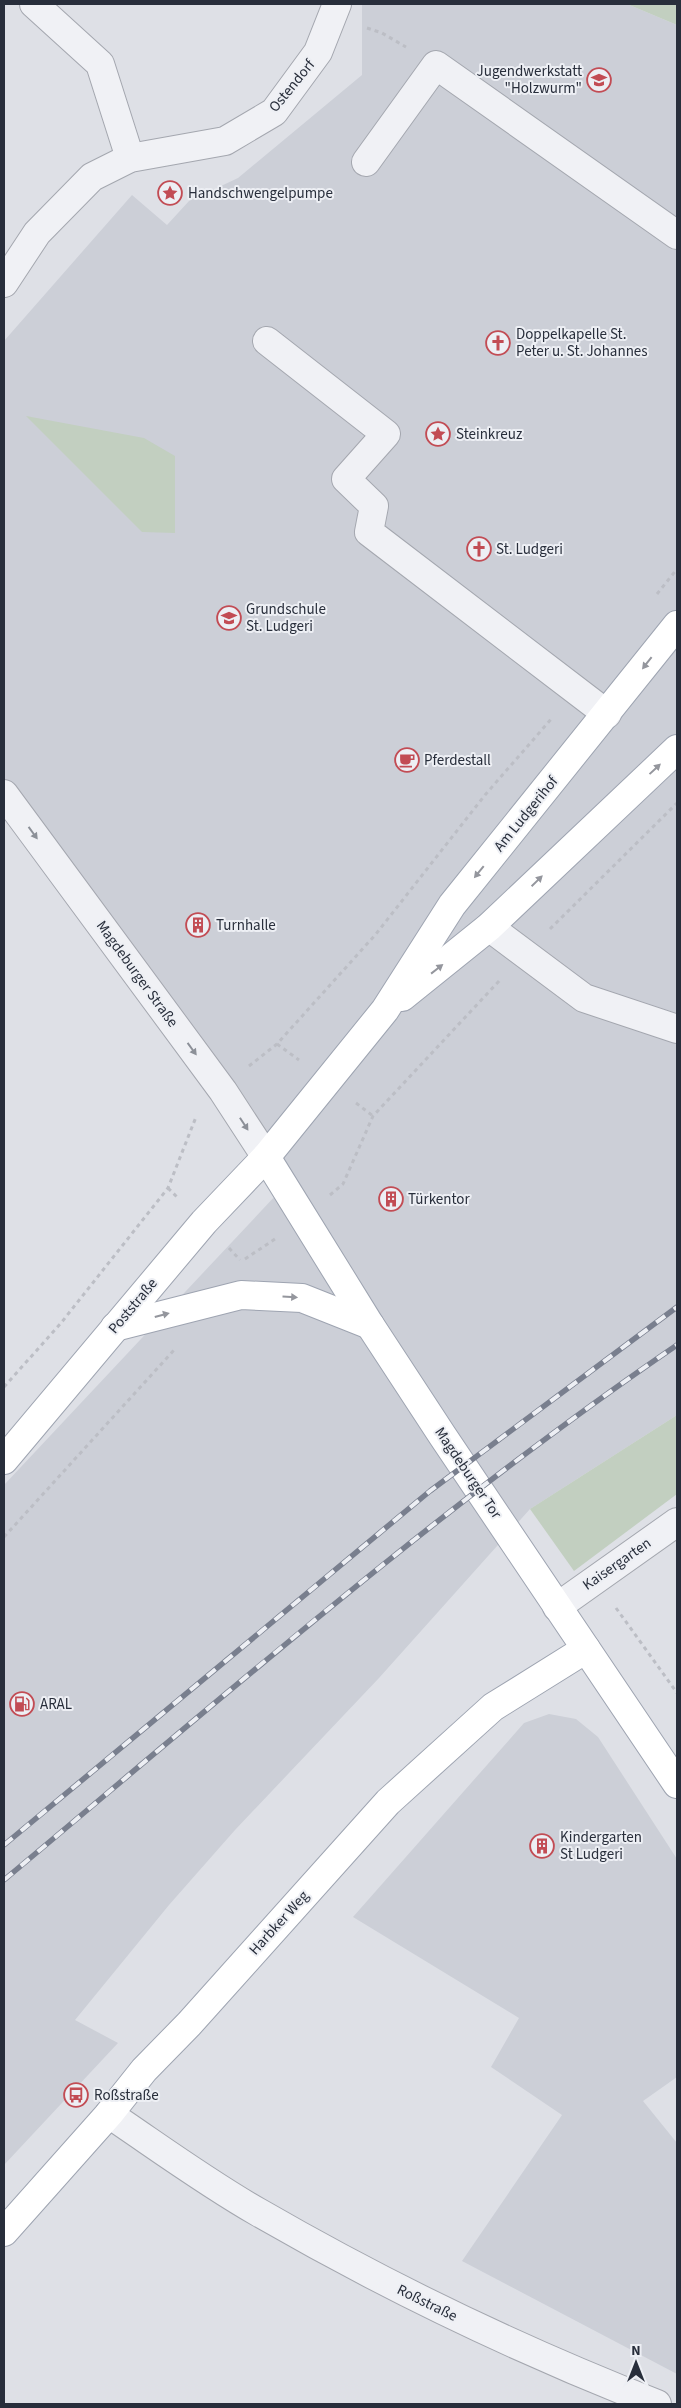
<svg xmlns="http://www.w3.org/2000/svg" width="681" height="2408" viewBox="0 0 681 2408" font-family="'Source Sans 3',sans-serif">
  <rect width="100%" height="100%" fill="#dee0e6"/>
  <g fill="#cccfd7">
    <polygon points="362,4 627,4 677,25 677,1415 530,1509 379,1678 235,1830 169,1905 75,2020 118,2043 4,2165 4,1485 277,1194 253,1152 4,809 4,341 132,195 167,225 189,201 238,178 362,75"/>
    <polygon points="549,1714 576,1719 598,1737 677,1859 677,2077 643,2101 677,2143 677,2374 462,2261 562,2115 491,2067 519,2018 353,1917 524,1723"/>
  </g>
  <g fill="#c2cfc0">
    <polygon points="627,4 677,4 677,25"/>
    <polygon points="26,416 144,438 175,456 175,533 142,532"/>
    <polygon points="677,1415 677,1494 574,1571 530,1509"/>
  </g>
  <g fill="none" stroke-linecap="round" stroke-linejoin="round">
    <g stroke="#a4a7af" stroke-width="30">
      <g id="minor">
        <polyline points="34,4 100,64 130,158"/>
        <polyline points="366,162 436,65 677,235"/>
        <polyline points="4,283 37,233 92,177 130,158 225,141 274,112 318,52 337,4"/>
        <polyline points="267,341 386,434 346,479 374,506 369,532 607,714"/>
        <polyline points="4,794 223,1091 266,1157"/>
        <polyline points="489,927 584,998 677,1029"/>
        <polyline points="557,1607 677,1522"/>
        <path d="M109,2114C158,2147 207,2183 258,2212C386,2286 519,2350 657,2404"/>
      </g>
    </g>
    <g stroke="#9ea4b1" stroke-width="30">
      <g id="major">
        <polyline points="402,997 489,927 677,749"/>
        <polyline points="266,1157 370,1325 442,1435 677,1784"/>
        <polyline points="115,1327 241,1295 302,1298 370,1325"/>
        <polyline points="4,1460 204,1222 266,1157 385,1010 452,905 677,625"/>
        <polyline points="4,2232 109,2114 144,2070 189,2024 388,1802 493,1707 586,1649"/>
      </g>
    </g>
    <g stroke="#bcbec5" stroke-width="3" stroke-dasharray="4 4" stroke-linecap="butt">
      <polyline points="367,28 382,33 406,47"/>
      <polyline points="657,594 677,569"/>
      <polyline points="550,929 677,803"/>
      <polyline points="277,1044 299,1060"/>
      <polyline points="249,1066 277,1044 376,934 485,795 553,717"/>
      <polyline points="356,1103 373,1116"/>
      <polyline points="168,1188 178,1198"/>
      <polyline points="330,1195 343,1184 373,1116 500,980"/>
      <polyline points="229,1248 240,1260"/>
      <polyline points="245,1259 275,1239"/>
      <polyline points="4,1387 61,1323 168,1188 196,1117"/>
      <polyline points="4,1537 175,1349"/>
      <polyline points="616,1608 677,1693"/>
    </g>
    <use href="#minor" stroke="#f0f1f5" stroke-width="28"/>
    <use href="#major" stroke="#fff" stroke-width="28"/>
    <g stroke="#797f8e" stroke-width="5.5">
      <g id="rail">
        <polyline points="4,1845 430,1491 677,1307"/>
        <path d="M4,1880C224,1696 441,1506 677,1345"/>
      </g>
    </g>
    <use href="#rail" stroke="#edeff4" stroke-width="4" stroke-dasharray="11" stroke-linecap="butt"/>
  </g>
  <defs><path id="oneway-solid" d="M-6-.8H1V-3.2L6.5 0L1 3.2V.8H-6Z" transform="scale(1.25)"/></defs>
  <g fill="#94969d">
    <use href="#oneway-solid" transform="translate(647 663) rotate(128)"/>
    <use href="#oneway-solid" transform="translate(655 769) rotate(-43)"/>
    <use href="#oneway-solid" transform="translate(479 872) rotate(129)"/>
    <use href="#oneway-solid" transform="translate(537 881) rotate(-44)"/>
    <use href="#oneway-solid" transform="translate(437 969) rotate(-38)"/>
    <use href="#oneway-solid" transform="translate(290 1297) rotate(3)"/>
    <use href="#oneway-solid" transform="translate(162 1315) rotate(-15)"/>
  </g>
  <g fill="#8c9098">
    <use href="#oneway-solid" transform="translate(33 833) rotate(54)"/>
    <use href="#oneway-solid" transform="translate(192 1049) rotate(54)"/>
    <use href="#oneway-solid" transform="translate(244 1124) rotate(57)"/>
  </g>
  <defs>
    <g id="school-ring" transform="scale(1.25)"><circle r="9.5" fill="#edeff4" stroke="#c24c54" stroke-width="1.5"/><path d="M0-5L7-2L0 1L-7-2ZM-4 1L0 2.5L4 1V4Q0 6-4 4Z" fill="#c24c54"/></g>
    <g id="sight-ring" transform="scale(1.25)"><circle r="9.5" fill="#edeff4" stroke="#c24c54" stroke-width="1.5"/><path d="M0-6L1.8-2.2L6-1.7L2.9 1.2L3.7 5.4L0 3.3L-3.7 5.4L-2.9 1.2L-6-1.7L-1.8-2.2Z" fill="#c24c54"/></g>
    <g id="church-ring" transform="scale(1.25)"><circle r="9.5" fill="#edeff4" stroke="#c24c54" stroke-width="1.5"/><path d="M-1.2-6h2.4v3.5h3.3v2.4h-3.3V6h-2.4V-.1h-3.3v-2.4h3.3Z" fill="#c24c54"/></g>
    <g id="cafe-ring" transform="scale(1.25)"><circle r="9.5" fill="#edeff4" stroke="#c24c54" stroke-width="1.5"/><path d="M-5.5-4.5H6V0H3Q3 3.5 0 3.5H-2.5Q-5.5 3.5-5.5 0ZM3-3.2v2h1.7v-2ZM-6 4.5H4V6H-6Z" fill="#c24c54"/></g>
    <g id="building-ring" transform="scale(1.25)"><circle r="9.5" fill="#edeff4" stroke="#c24c54" stroke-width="1.5"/><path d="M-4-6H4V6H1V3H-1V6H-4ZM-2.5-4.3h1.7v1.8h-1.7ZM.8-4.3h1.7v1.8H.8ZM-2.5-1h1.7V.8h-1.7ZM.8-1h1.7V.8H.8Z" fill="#c24c54"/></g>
    <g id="fuel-ring" transform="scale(1.25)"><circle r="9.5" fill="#edeff4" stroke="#c24c54" stroke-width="1.5"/><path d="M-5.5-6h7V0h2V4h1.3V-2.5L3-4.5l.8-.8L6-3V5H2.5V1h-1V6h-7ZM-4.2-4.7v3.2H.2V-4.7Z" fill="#c24c54"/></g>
    <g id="bus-ring" transform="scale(1.25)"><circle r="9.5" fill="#edeff4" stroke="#c24c54" stroke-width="1.5"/><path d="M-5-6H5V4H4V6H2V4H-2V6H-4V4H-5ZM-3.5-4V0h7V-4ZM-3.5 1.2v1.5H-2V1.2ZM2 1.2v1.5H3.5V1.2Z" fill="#c24c54"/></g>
  </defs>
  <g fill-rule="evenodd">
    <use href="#school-ring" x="599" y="80"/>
    <use href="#sight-ring" x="170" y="193"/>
    <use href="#church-ring" x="498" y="343"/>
    <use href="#sight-ring" x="438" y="434"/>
    <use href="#church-ring" x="479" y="549"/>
    <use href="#school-ring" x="229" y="618"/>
    <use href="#cafe-ring" x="407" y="760"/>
    <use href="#building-ring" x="198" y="925"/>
    <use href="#building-ring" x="391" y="1199"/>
    <use href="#fuel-ring" x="22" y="1704"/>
    <use href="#building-ring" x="542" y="1846"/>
    <use href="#bus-ring" x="76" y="2095"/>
  </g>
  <g text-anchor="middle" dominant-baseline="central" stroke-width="4" stroke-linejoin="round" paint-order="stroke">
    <g font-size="15" fill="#282e3b" stroke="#edeff4" text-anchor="start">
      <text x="582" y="71" text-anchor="end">Jugendwerkstatt<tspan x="582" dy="17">"Holzwurm"</tspan></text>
      <text x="188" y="193">Handschwengelpumpe</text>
      <text x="516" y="334">Doppelkapelle St.<tspan x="516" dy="17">Peter u. St. Johannes</tspan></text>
      <text x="456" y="434">Steinkreuz</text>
      <text x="496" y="549">St. Ludgeri</text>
      <text x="246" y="609">Grundschule<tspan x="246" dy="17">St. Ludgeri</tspan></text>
      <text x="424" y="760">Pferdestall</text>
      <text x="216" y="925">Turnhalle</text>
      <text x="408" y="1199">Türkentor</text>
      <text x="40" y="1704">ARAL</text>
      <text x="560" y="1837">Kindergarten<tspan x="560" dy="17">St Ludgeri</tspan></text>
      <text x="94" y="2095">Roßstraße</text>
    </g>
    <g font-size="15" fill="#282e3b" stroke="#edeff4">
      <text transform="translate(292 86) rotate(-51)">Ostendorf</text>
      <text transform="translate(526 814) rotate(-51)">Am Ludgerihof</text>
      <text transform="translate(137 974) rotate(54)">Magdeburger Straße</text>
      <text transform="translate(133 1306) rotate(-50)">Poststraße</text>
      <text transform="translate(468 1473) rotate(56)">Magdeburger Tor</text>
      <text transform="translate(617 1564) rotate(-35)">Kaisergarten</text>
      <text transform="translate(279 1923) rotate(-48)">Harbker Weg</text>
      <text transform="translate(427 2303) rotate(26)">Roßstraße</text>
    </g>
  </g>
  <rect width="681" height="2408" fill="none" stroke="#282e3b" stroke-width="10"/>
  <g transform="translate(636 2363)" stroke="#edeff4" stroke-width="4" paint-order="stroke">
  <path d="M0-4L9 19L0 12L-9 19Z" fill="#282e3b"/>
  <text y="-8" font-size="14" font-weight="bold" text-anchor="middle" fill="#282e3b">N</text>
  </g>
</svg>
